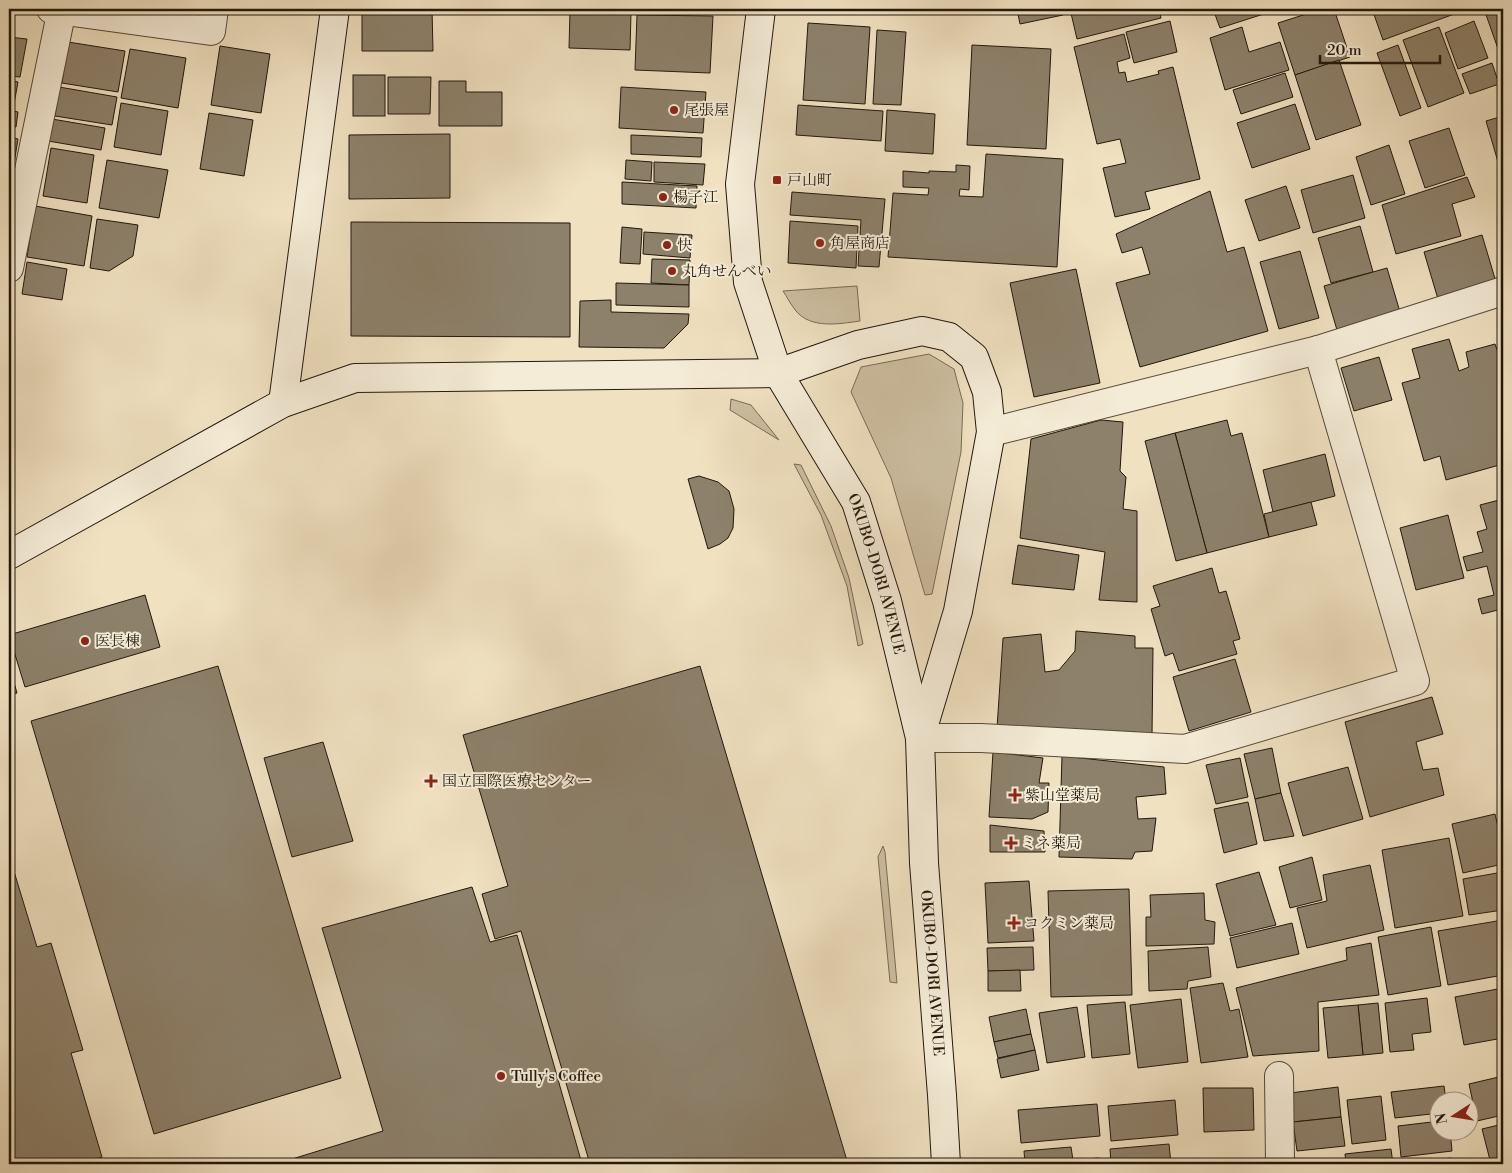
<svg xmlns="http://www.w3.org/2000/svg" width="1512" height="1173" viewBox="0 0 1512 1173" font-family="'Libre Bodoni','Noto Serif JP',serif">
  <rect width="100%" height="100%" fill="#f0e1c1"/>
  <filter id="stains"><feTurbulence type="fractalNoise" baseFrequency=".004" numOctaves="4"/><feColorMatrix values="0 0 0 0 .2 0 0 0 0 .09 0 0 0 0 .02 0 0 0 .5 -.17"/></filter>
  <radialGradient id="worn" r=".72"><stop offset=".6" stop-color="#630" stop-opacity="0"/><stop offset="1" stop-color="#630" stop-opacity=".3"/></radialGradient>
  <g fill="#cdbfa2" stroke="#776c58">
    <path d="M857,286L860,321C839,324 811,329 796,311C791,305 787,297 783,291Z"/>
    <polygon points="929,354 954,369 963,403 961,452 932,594 925,595 891,478 851,392 861,367"/>
    <polygon points="731,399 751,405 779,440 730,410"/>
    <polygon points="794,464 801,465 831,526 849,578 863,644 858,646 847,586 821,515"/>
    <polygon points="883,846 885,852 897,983 890,982 878,857"/>
  </g>
  <g fill="#8d816b" stroke="#21180d">
    <polygon points="138,9 198,9 196,25"/>
    <polygon points="362,9 432,9 433,51 362,51"/>
    <polygon points="1017,9 1062,9 1063,15 1020,24"/>
    <polygon points="1070,9 1159,9 1161,18 1077,39"/>
    <polygon points="1213,9 1272,9 1273,11 1220,28"/>
    <polygon points="1322,9 1334,9 1350,57 1295,75 1278,23"/>
    <polygon points="1372,9 1468,9 1383,40"/>
    <polygon points="1484,9 1503,9 1503,63"/>
    <polygon points="570,11 631,13 630,50 569,48"/>
    <polygon points="637,15 713,16 710,73 635,70"/>
    <polygon points="1170,21 1177,52 1134,63 1126,32"/>
    <polygon points="1474,21 1488,58 1458,69 1445,33"/>
    <polygon points="808,23 870,27 865,104 803,100"/>
    <polygon points="1242,27 1249,52 1280,42 1289,70 1225,90 1210,38"/>
    <polygon points="1439,27 1464,93 1428,107 1403,40"/>
    <polygon points="877,30 906,32 901,105 873,104"/>
    <polygon points="1124,34 1130,58 1117,62 1119,73 1125,72 1127,82 1159,74 1158,71 1173,67 1200,179 1145,192 1150,209 1115,217 1103,168 1126,163 1120,139 1097,144 1074,47"/>
    <polygon points="9,37 27,39 20,77 9,76"/>
    <polygon points="68,42 125,51 118,92 62,83"/>
    <polygon points="972,45 1051,49 1046,149 967,145"/>
    <polygon points="1398,45 1421,108 1400,116 1377,53"/>
    <polygon points="220,46 270,54 261,113 211,105"/>
    <polygon points="130,49 186,58 178,108 121,98"/>
    <polygon points="1339,60 1361,125 1316,140 1295,75"/>
    <polygon points="1492,63 1499,84 1470,94 1462,74"/>
    <polygon points="1285,73 1293,97 1241,114 1233,90"/>
    <rect x="353" y="75" width="32" height="41"/>
    <polygon points="388,77 431,77 430,114 388,114"/>
    <polygon points="9,80 18,82 14,104 9,103"/>
    <polygon points="439,81 466,81 466,92 502,92 502,126 439,126"/>
    <polygon points="59,87 117,97 112,125 55,116"/>
    <polygon points="621,87 706,92 703,133 619,128"/>
    <polygon points="121,103 168,111 161,155 114,147"/>
    <polygon points="1295,104 1310,149 1252,168 1237,123"/>
    <polygon points="798,105 883,111 881,141 796,135"/>
    <polygon points="9,110 18,112 16,127 9,126"/>
    <polygon points="887,110 935,114 933,154 885,151"/>
    <polygon points="209,113 253,120 244,176 200,169"/>
    <polygon points="1503,116 1503,179 1486,121"/>
    <polygon points="52,119 105,128 101,150 48,141"/>
    <polygon points="1449,128 1465,175 1425,188 1409,141"/>
    <polygon points="450,134 450,198 349,199 349,135"/>
    <polygon points="631,135 702,138 701,157 631,154"/>
    <polygon points="9,137 18,139 11,182 9,182"/>
    <polygon points="1389,145 1405,194 1371,205 1356,157"/>
    <polygon points="51,148 94,155 87,203 43,196"/>
    <polygon points="986,154 1063,159 1057,267 888,257 893,193 928,195 929,188 903,187 903,171 929,173 929,171 956,172 956,165 970,166 969,190 960,189 959,196 983,197"/>
    <polygon points="107,160 168,170 159,218 99,208"/>
    <polygon points="626,160 652,162 651,181 625,179"/>
    <polygon points="654,162 705,164 703,185 654,182"/>
    <polygon points="1353,175 1365,218 1313,233 1301,190"/>
    <polygon points="1467,177 1475,197 1452,204 1461,236 1396,254 1382,205"/>
    <polygon points="622,182 697,186 696,208 622,204"/>
    <polygon points="1286,186 1300,228 1259,241 1245,200"/>
    <polygon points="1210,191 1227,252 1244,247 1268,331 1140,367 1116,283 1150,274 1142,247 1122,253 1116,234"/>
    <polygon points="792,192 885,199 879,267 858,266 861,220 790,215"/>
    <polygon points="35,206 92,216 84,266 27,257"/>
    <polygon points="97,219 138,225 133,256 109,271 90,268"/>
    <polygon points="790,221 858,226 856,268 788,263"/>
    <polygon points="351,222 570,223 570,337 351,336"/>
    <polygon points="1360,226 1373,272 1331,283 1318,238"/>
    <polygon points="622,227 642,229 640,264 620,263"/>
    <polygon points="644,232 692,235 690,258 643,254"/>
    <polygon points="1482,235 1496,282 1438,299 1424,252"/>
    <polygon points="1300,251 1319,318 1279,329 1260,262"/>
    <polygon points="652,259 690,260 689,285 651,283"/>
    <polygon points="27,262 67,269 62,300 22,294"/>
    <polygon points="1387,268 1400,312 1337,330 1324,286"/>
    <polygon points="1076,269 1100,383 1034,397 1010,283"/>
    <polygon points="616,283 689,285 689,307 616,305"/>
    <polygon points="611,300 611,312 689,314 688,324 664,348 579,347 580,301"/>
    <polygon points="1449,339 1459,371 1469,367 1466,352 1495,344 1500,358 1503,357 1503,464 1446,480 1440,456 1424,461 1402,383 1420,378 1412,349"/>
    <polygon points="1379,357 1392,400 1354,411 1341,368"/>
    <polygon points="1101,420 1123,422 1120,471 1126,477 1123,509 1137,511 1137,602 1099,600 1105,552 1020,538 1031,439"/>
    <polygon points="1227,420 1231,436 1242,433 1269,537 1207,553 1175,433"/>
    <polygon points="1175,433 1207,553 1176,561 1145,441"/>
    <polygon points="1325,454 1335,496 1273,512 1263,470"/>
    <polygon points="699,476 718,482 729,491 734,509 733,528 728,538 720,544 708,549 688,479"/>
    <polygon points="1503,499 1503,627 1502,627 1498,610 1482,614 1478,599 1494,595 1487,566 1467,571 1463,557 1483,552 1477,532 1487,529 1480,505"/>
    <polygon points="1311,502 1317,525 1269,537 1264,514"/>
    <polygon points="1448,515 1464,578 1416,590 1400,528"/>
    <polygon points="1018,545 1079,555 1074,590 1012,584"/>
    <polygon points="1212,568 1219,593 1226,591 1240,639 1233,641 1237,654 1179,671 1173,653 1165,656 1151,609 1160,606 1153,586"/>
    <polygon points="145,595 160,647 25,687 9,635"/>
    <polygon points="1076,631 1135,636 1135,648 1153,648 1152,736 997,728 1003,638 1041,634 1045,672 1059,670 1075,651"/>
    <polygon points="1235,659 1251,712 1189,731 1173,677"/>
    <polygon points="9,665 17,693 9,695"/>
    <polygon points="218,666 341,1078 154,1134 31,721"/>
    <polygon points="700,666 710,700 848,1164 590,1164 521,931 495,939 482,894 508,886 463,735"/>
    <polygon points="1432,697 1443,734 1416,742 1423,770 1438,768 1444,795 1370,817 1345,722"/>
    <polygon points="323,742 353,841 292,857 264,758"/>
    <polygon points="1272,748 1281,793 1255,799 1244,754"/>
    <polygon points="993,752 1043,758 1039,783 1049,783 1048,812 1032,819 989,817"/>
    <polygon points="1062,756 1164,767 1166,794 1136,797 1138,819 1156,818 1152,851 1135,852 1132,859 1059,857"/>
    <polygon points="1240,758 1248,797 1216,804 1206,765"/>
    <polygon points="1348,767 1363,819 1303,836 1288,783"/>
    <polygon points="1281,793 1294,836 1264,841 1255,799"/>
    <polygon points="1248,802 1257,844 1224,853 1214,809"/>
    <polygon points="1495,814 1503,849 1503,864 1463,873 1452,824"/>
    <polygon points="990,825 1044,831 1045,852 990,852"/>
    <polygon points="1449,838 1463,916 1395,928 1382,850"/>
    <polygon points="9,855 37,947 51,943 83,1050 71,1053 102,1157 78,1164 9,1164"/>
    <polygon points="1312,857 1322,900 1290,908 1279,867"/>
    <polygon points="1370,865 1384,930 1307,948 1297,908 1327,901 1323,875"/>
    <polygon points="1259,872 1276,925 1230,936 1216,884"/>
    <polygon points="1503,872 1503,910 1469,915 1463,879"/>
    <polygon points="1029,881 1034,941 988,943 985,883"/>
    <polygon points="472,887 490,942 517,935 582,1164 276,1164 383,1131 322,928"/>
    <polygon points="1129,889 1132,995 1051,997 1048,891"/>
    <polygon points="1204,893 1205,920 1215,922 1214,944 1146,946 1146,917 1151,917 1150,895"/>
    <polygon points="1503,920 1503,975 1448,985 1438,931"/>
    <polygon points="1292,923 1299,954 1237,968 1230,938"/>
    <polygon points="1431,927 1441,986 1388,995 1378,937"/>
    <polygon points="1371,943 1379,995 1318,1002 1319,1051 1253,1056 1236,988 1347,960 1346,948"/>
    <polygon points="1033,947 1034,970 988,971 987,948"/>
    <polygon points="1208,947 1211,977 1188,981 1187,989 1149,991 1148,951"/>
    <polygon points="1020,970 1021,991 988,991 988,971"/>
    <polygon points="1223,983 1230,1011 1239,1009 1248,1057 1201,1063 1190,988"/>
    <polygon points="1503,988 1503,1038 1464,1045 1455,997"/>
    <polygon points="1427,998 1431,1032 1412,1034 1414,1050 1390,1052 1385,1003"/>
    <polygon points="1181,999 1188,1062 1138,1068 1130,1005"/>
    <polygon points="1125,1002 1130,1054 1092,1058 1087,1005"/>
    <polygon points="1378,1003 1383,1053 1363,1055 1358,1005"/>
    <polygon points="1358,1005 1363,1055 1328,1058 1323,1008"/>
    <polygon points="1077,1007 1085,1057 1047,1063 1039,1013"/>
    <polygon points="1026,1009 1031,1034 994,1042 989,1017"/>
    <polygon points="1031,1034 1035,1050 998,1058 994,1042"/>
    <polygon points="1035,1050 1039,1070 1001,1078 997,1059"/>
    <polygon points="1503,1076 1503,1115 1477,1121 1469,1084"/>
    <polygon points="1444,1086 1446,1100 1440,1100 1440,1113 1395,1118 1391,1092"/>
    <polygon points="1338,1087 1341,1117 1293,1122 1290,1093"/>
    <polygon points="1203,1088 1253,1088 1254,1130 1204,1132"/>
    <polygon points="1381,1096 1386,1140 1352,1144 1347,1100"/>
    <polygon points="1175,1100 1178,1135 1111,1141 1108,1106"/>
    <polygon points="1097,1104 1100,1136 1021,1143 1018,1110"/>
    <polygon points="1341,1117 1345,1146 1297,1151 1293,1122"/>
    <polygon points="1440,1121 1440,1130 1450,1130 1452,1151 1401,1157 1398,1126"/>
    <polygon points="1503,1124 1503,1164 1491,1164 1482,1129"/>
    <polygon points="1169,1144 1171,1164 1111,1164 1110,1149"/>
    <polygon points="1071,1147 1073,1160 1099,1158 1100,1164 1025,1164 1024,1151"/>
    <polygon points="1391,1149 1393,1164 1346,1164 1345,1154"/>
    <polygon points="1451,1158 1452,1164 1399,1164"/>
  </g>
  <g fill="none" stroke-linecap="round" stroke-linejoin="round">
    <g stroke="#554a3a" stroke-width="30">
      <g id="street">
        <polyline points="51,9 211,31 214,9"/>
        <polyline points="9,268 62,9"/>
        <polyline points="991,432 1318,350 1503,291"/>
        <polyline points="920,738 981,738 1185,749 1415,681 1318,350"/>
        <polyline points="1279,1076 1280,1164"/>
      </g>
    </g>
    <g stroke="#21180d" stroke-width="30">
      <g id="secondary">
        <path id="s1" d="M761,9L740,184L748,282L778,373L856,502L887,601L920,738L924,863L942,1095L946,1164"/>
        <polyline points="283,403 335,9"/>
        <polyline points="9,555 283,403 355,378 778,373 858,345 922,331 949,337 974,357 987,392 991,432 958,611 920,738"/>
      </g>
    </g>
    <use href="#street" stroke="#f5ecd7" stroke-width="28"/>
    <use href="#secondary" stroke="#f5ecd7" stroke-width="28"/>
  </g>
  <g fill="#8f2418" stroke="#f5ecd7" stroke-width="2">
    <circle cx="674" cy="110" r="5"/>
    <rect x="772" y="175" width="10" height="10" rx="2.5"/>
    <circle cx="663" cy="197" r="5"/>
    <circle cx="820" cy="243" r="5"/>
    <circle cx="667" cy="245" r="5"/>
    <circle cx="672" cy="271" r="5"/>
    <circle cx="85" cy="641" r="5"/>
    <path d="M428.5 773.5h5v5h5v5h-5v5h-5v-5h-5v-5h5z"/>
    <path d="M1012.5 787.5h5v5h5v5h-5v5h-5v-5h-5v-5h5z"/>
    <path d="M1008.5 835.5h5v5h5v5h-5v5h-5v-5h-5v-5h5z"/>
    <path d="M1011.5 915.5h5v5h5v5h-5v5h-5v-5h-5v-5h5z"/>
    <circle cx="501" cy="1076" r="5"/>
  </g>
  <g text-anchor="middle" dominant-baseline="central" stroke-width="4" stroke-linejoin="round" paint-order="stroke">
    <g font-size="15" fill="#21180d" stroke="#f5ecd7" text-anchor="start">
      <text x="684" y="110">尾張屋</text>
      <text x="787" y="180">戸山町</text>
      <text x="673" y="197">楊子江</text>
      <text x="830" y="243">角屋商店</text>
      <text x="677" y="245">快</text>
      <text x="682" y="271">丸角せんべい</text>
      <text x="95" y="641">医長棟</text>
      <text x="442" y="781">国立国際医療センター</text>
      <text x="1025" y="795">紫山堂薬局</text>
      <text x="1021" y="843">ミネ薬局</text>
      <text x="1024" y="923">コクミン薬局</text>
      <text x="511" y="1076">Tully's Coffee</text>
    </g>
    <g font-size="15" fill="#21180d" stroke="#f5ecd7">
      <text stroke="none"><textPath href="#s1" startOffset="596">OKUBO-DORI AVENUE</textPath></text>
      <text stroke="none"><textPath href="#s1" startOffset="1001">OKUBO-DORI AVENUE</textPath></text>
    </g>
  </g>
  <rect width="1512" height="1173" fill="none" stroke="#f0e1c1" stroke-width="30"/>
  <rect x="10" y="10" width="1492" height="1153" fill="none" stroke="#21180d" stroke-width="2.5"/>
  <rect x="15" y="15" width="1482" height="1143" fill="none" stroke="#21180d"/>
  <g transform="translate(1454 1116) rotate(258)"><circle r="24" fill="#f5ecd7" stroke="#a09786"/>
  <path d="M0-4L9 19L0 12L-9 19Z" fill="#8f2418"/>
  <text y="-8" font-size="14" font-weight="bold" text-anchor="middle" fill="#21180d">N</text>
  </g>
  <path d="M1320 55v8h120v-8" fill="none" stroke="#21180d" stroke-width="2.5"/>
  <text x="1327" y="55" font-size="15" fill="#21180d" stroke="#f5ecd7" stroke-width="4" paint-order="stroke">20 m</text>
  <rect width="100%" height="100%" filter="url(#stains)"/>
  <rect width="100%" height="100%" fill="url(#worn)"/>
</svg>
